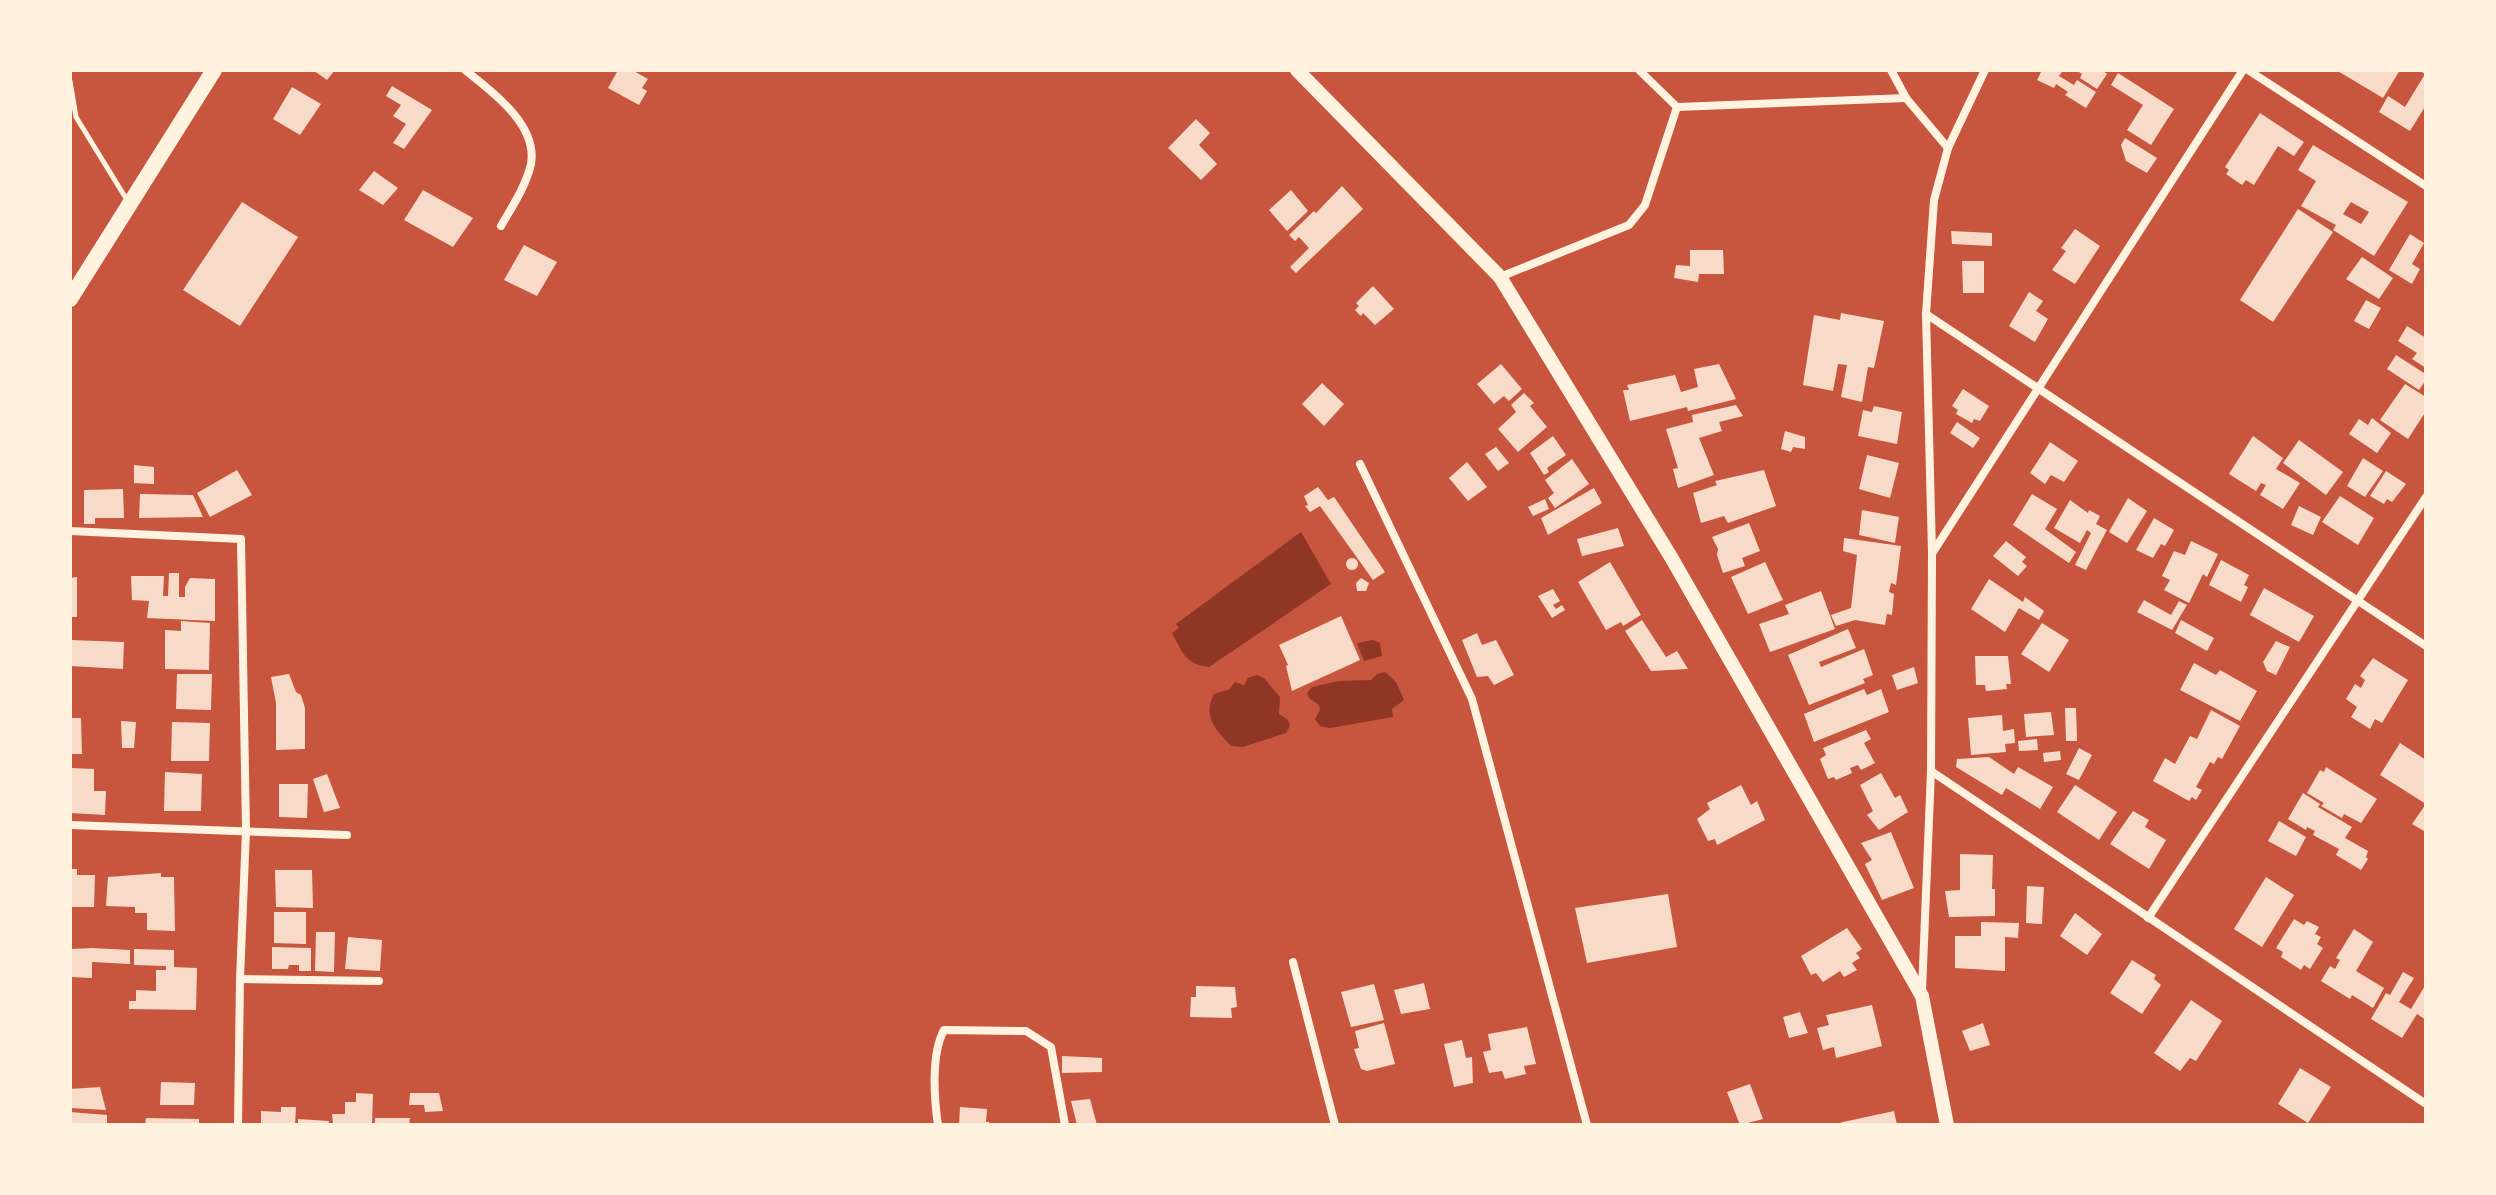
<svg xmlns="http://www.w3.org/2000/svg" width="2496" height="1195" viewBox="0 0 2496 1195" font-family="Overpass,sans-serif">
  <rect width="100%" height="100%" fill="#c8553d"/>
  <g fill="#8f3625">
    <path d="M1301,532L1331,584L1209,667C1185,664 1183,653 1172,633L1179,628L1176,624Z"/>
    <polygon points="1373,640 1380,643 1382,656 1364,661 1357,643"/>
    <polygon points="1385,672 1396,682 1404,700 1392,709 1393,717 1330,728 1320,726 1315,719 1320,710 1319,705 1309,698 1307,693 1312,687 1338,681 1371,680 1377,674"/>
    <path d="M1257,675L1264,678L1280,697L1279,714L1288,720L1290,726L1286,733L1243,747L1231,746C1216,730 1202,716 1214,694L1230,689L1235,682L1244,685L1248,678Z"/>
  </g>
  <g fill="#f7dbc8" fill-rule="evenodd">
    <polygon points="313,70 335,70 327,80"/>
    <polygon points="618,70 632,70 648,79 642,88 647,91 639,105 608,88"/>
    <polygon points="2042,70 2059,70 2062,72 2059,76 2074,85 2077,80 2096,92 2086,108 2065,95 2068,92 2056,84 2054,88 2037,80"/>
    <polygon points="2076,70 2102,70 2107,74 2097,89 2080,78 2082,74"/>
    <polygon points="2336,70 2400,70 2383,98"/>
    <polygon points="2418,70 2426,70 2426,105 2410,131 2379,112 2388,96 2405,107 2425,74"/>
    <polygon points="2118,73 2174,109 2151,145 2127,130 2143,105 2111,85"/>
    <polygon points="392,86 432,110 404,149 393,143 406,124 393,116 401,105 386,96"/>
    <polygon points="292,87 321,104 300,135 273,119"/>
    <polygon points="2260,113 2304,142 2294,156 2278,146 2254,185 2246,180 2242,185 2226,174 2229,170 2225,167"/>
    <polygon points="1196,119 1210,133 1199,145 1217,164 1201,180 1168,148"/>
    <polygon points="2125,138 2157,158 2147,173 2126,161 2121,145"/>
    <path d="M2313,145L2408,202L2374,256L2333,230L2336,225L2301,206L2316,181L2298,170ZM2351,202L2369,212L2361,224L2343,214Z"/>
    <polygon points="374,171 398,188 383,205 359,190"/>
    <polygon points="1342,186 1363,209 1296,273 1290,267 1309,248 1299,237 1295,241 1289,235 1314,211 1316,213"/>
    <polygon points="423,190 473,218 453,247 404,220"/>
    <polygon points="1291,190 1308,211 1287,231 1269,210"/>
    <polygon points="242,202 298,237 240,326 183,290"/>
    <polygon points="2298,209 2333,232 2273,322 2240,300"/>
    <polygon points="2075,229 2100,246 2075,284 2052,270 2066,251 2061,248"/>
    <polygon points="1951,231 1992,233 1992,246 1952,244"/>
    <polygon points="2410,234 2424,243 2412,264 2420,269 2412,284 2389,270"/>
    <polygon points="524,245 557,262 537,296 504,280"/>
    <polygon points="1690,250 1723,250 1724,274 1699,274 1698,282 1674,278 1676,265 1690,266"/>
    <polygon points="2362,257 2393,278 2379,299 2346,279"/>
    <polygon points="1962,261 1984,261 1984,293 1963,293"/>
    <polygon points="1373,286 1394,309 1375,325 1363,313 1361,316 1355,310 1359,306 1356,303"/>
    <polygon points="2029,292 2043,301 2036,311 2048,319 2035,342 2009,326"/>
    <polygon points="2366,300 2381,308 2369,329 2354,321"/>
    <polygon points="1841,313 1884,321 1874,368 1868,367 1862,402 1841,397 1847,365 1838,364 1833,391 1803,385 1814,315 1840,320"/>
    <polygon points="2407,326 2426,338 2426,368 2412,359 2417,353 2398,341"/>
    <polygon points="2396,355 2424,373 2426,368 2426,380 2419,390 2387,369"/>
    <polygon points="1501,364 1522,389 1509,401 1504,396 1494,404 1477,384"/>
    <polygon points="1719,364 1736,399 1688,411 1687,407 1630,421 1623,390 1629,390 1627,385 1675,375 1681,392 1698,387 1694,369"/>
    <polygon points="1322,383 1344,404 1324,426 1302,404"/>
    <polygon points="2405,384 2426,397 2426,411 2408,439 2380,420"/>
    <polygon points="1963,389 1989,406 1980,421 1974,419 1972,423 1956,414 1958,410 1952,406"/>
    <polygon points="1524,393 1534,403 1530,406 1547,427 1518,452 1498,429 1516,412 1511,405"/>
    <polygon points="1736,405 1743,416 1719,422 1722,431 1699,438 1714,475 1678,488 1673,469 1678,468 1666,429 1693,422 1692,415"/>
    <polygon points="1874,406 1902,412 1897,444 1858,436 1863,410 1872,412"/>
    <polygon points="2372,418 2391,433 2377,453 2349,434 2359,419 2368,425"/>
    <polygon points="1957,422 1980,438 1973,448 1950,433"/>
    <polygon points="1785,431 1805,437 1805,449 1793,447 1791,452 1781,449"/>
    <polygon points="1553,436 1566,455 1547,468 1549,472 1544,475 1530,453"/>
    <polygon points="2253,436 2283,458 2276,469 2300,483 2283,509 2260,495 2266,485 2261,483 2256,491 2229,474"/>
    <polygon points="2299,440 2343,472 2326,495 2283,463"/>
    <polygon points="2050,442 2078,461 2064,482 2051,475 2045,484 2030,473"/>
    <polygon points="1496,447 1509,463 1498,471 1485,454"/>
    <polygon points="1867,455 1899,463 1890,498 1859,489"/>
    <polygon points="2363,458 2383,471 2365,497 2347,486"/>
    <polygon points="1572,459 1589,484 1555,508 1548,498 1554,493 1545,480"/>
    <polygon points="1467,462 1487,487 1468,501 1449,478"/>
    <polygon points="134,465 154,467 154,484 134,483"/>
    <polygon points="237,470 252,495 210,517 197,493"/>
    <polygon points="1764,470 1776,506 1728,523 1724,516 1701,523 1693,493 1717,485 1715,481"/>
    <polygon points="2386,471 2406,484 2392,502 2387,499 2384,504 2370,496"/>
    <polygon points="1318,487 1328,500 1334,497 1385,572 1373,580 1320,506 1310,512 1305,506 1308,505 1304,496"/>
    <polygon points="1594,488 1602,503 1548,535 1541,518"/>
    <polygon points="123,489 124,518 95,518 95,524 84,524 84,490"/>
    <polygon points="140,494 193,495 203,517 139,518"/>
    <polygon points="2032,494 2057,509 2045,529 2076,552 2069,563 2013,525"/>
    <polygon points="2340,496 2374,518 2358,545 2322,522"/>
    <polygon points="2128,498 2147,511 2127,543 2109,532"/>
    <polygon points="1545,499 1549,509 1533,516 1528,507"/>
    <polygon points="2070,500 2088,513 2089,510 2100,516 2096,524 2107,530 2086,570 2075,565 2091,533 2087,530 2080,543 2054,528"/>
    <polygon points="2299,506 2321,517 2313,535 2291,525"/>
    <polygon points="1862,510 1899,517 1895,543 1859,535"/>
    <polygon points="2154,518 2174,530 2165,546 2161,544 2153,558 2136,550"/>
    <polygon points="1749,523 1760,551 1742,558 1745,566 1723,573 1717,555 1718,549 1712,537"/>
    <polygon points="1618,528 1624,546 1582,556 1577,539"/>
    <polygon points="1844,538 1901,546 1896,585 1891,583 1889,592 1894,594 1892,615 1887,614 1885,625 1855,620 1836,626 1831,615 1851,608 1857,555 1843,551"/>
    <polygon points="2006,541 2026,557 2022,562 2027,566 2018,576 1993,556"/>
    <polygon points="2191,541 2218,554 2207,577 2203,574 2189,603 2164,590 2170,580 2162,576 2174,551 2185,555"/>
    <circle cx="1352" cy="564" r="6"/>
    <polygon points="2221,560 2249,575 2244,585 2248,587 2241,602 2209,585"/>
    <polygon points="1610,562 1641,615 1623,626 1621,622 1606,630 1578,582"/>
    <polygon points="1765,562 1783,600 1748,614 1731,577"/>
    <polygon points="169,573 179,573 179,597 185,597 185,587 190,578 215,579 215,621 147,618 149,601 132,600 131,576 164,576 163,596 168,596"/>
    <polygon points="77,577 77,617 70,617 70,578"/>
    <polygon points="1361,578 1369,583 1366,591 1357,591 1356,583"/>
    <polygon points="1989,579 2023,602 2025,597 2044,611 2039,620 2019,608 2005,632 1971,609"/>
    <polygon points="2264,588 2314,616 2299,642 2250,615"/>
    <polygon points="1553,589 1560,601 1553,605 1556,609 1562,605 1565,610 1552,618 1538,596"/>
    <polygon points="1821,591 1835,629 1770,652 1759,624 1789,614 1785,605"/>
    <polygon points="2144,600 2171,615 2179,601 2187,605 2172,630 2137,612"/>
    <polygon points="1341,616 1360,660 1292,691 1286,666 1288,665 1279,645"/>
    <polygon points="1642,620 1666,657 1677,651 1688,669 1651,671 1625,631"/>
    <polygon points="2181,620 2214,638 2207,651 2175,633"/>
    <polygon points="181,621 210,623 209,670 165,669 165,630 181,631"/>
    <polygon points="2042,623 2069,640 2049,672 2021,654"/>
    <polygon points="1848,629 1856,648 1819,662 1821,667 1864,649 1873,675 1863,679 1865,683 1809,705 1788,655"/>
    <polygon points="1477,633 1482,645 1496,640 1514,675 1494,685 1488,676 1477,677 1462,640"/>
    <polygon points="70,640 124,642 123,669 70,666"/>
    <polygon points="2276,641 2290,647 2276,675 2267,671 2263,662"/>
    <polygon points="1975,656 2008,656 2011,684 2006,684 2007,689 1986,691 1985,685 1976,685"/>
    <polygon points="2373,658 2408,680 2382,723 2375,719 2370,729 2351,717 2357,707 2346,699 2355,684 2361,688 2365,680 2360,676"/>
    <polygon points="2194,663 2216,675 2220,670 2257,691 2240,721 2180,690"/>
    <polygon points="1914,667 1918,683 1897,690 1892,675"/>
    <polygon points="177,674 212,674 211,710 176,709"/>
    <polygon points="289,674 296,692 301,695 305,708 305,749 276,750 276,703 271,677"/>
    <polygon points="1864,689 1867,695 1881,689 1889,712 1814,742 1804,714"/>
    <polygon points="2065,708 2076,708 2077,741 2066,741"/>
    <polygon points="2211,710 2240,726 2222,759 2218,757 2214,764 2210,762 2196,787 2202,790 2196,800 2192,797 2189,801 2153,781 2165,758 2175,764 2190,736 2197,739"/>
    <polygon points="2051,712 2054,735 2026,737 2024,714"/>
    <polygon points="2002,715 2003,731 2014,729 2015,743 2005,744 2006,752 1971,755 1968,718"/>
    <polygon points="70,718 81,718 82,754 70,754"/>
    <polygon points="121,721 136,722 134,748 122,748"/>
    <polygon points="172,722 210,723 209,761 171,761"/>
    <polygon points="1866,730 1871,739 1864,743 1875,763 1861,770 1858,765 1850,768 1852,773 1836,780 1834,777 1828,779 1820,759 1826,755 1823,748"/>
    <polygon points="2037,739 2038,750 2019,751 2018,741"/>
    <polygon points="2400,743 2426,760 2426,827 2424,831 2412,824 2426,804 2380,775"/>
    <polygon points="2079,748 2092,755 2079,780 2066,774"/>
    <polygon points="2060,751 2061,760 2044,762 2043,753"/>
    <polygon points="1989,757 2014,774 2018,767 2053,787 2040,809 2006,788 2002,795 1956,767 1957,759"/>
    <polygon points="2326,767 2377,799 2361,823 2344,814 2342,818 2321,806 2324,803 2307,793 2320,770 2324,772"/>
    <polygon points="70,768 94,769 94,791 106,791 105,815 70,813"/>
    <polygon points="165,772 202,774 201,811 164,811"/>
    <polygon points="1881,773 1895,798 1900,795 1908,812 1879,830 1867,815 1873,811 1860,785"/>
    <polygon points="327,774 340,808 324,812 313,779"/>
    <polygon points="279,784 308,784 307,818 279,817"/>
    <polygon points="1741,785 1751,805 1757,801 1765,820 1717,845 1715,839 1708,841 1697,819 1710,809 1707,803"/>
    <polygon points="2075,785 2117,812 2099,840 2057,812"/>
    <polygon points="2303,793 2320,804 2318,807 2352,827 2345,838 2368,851 2366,857 2368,859 2361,870 2336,855 2339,849 2313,835 2315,831 2307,827 2306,830 2288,819"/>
    <polygon points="2133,811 2149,820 2145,827 2166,840 2149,869 2110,844"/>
    <polygon points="2279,821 2306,837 2296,856 2268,841"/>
    <polygon points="1891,832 1914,888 1882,900 1865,864 1872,860 1861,843"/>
    <polygon points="1960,854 1993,855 1992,889 1995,889 1995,916 1949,917 1945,891 1960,890"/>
    <polygon points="70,869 77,869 77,875 95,875 94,907 70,907"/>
    <polygon points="275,870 312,870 313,908 276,907"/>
    <polygon points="161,873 161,877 174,877 175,931 147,930 147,913 135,913 135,907 106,906 108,877"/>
    <polygon points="2266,877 2294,895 2262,947 2234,929"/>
    <polygon points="2027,886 2044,887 2042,924 2026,923"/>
    <polygon points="1668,894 1677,947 1587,963 1575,908"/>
    <polygon points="274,912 306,912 306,944 274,943"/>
    <polygon points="2075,913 2102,934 2087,955 2060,936"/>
    <polygon points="2294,919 2304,925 2307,921 2319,927 2315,934 2321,937 2317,944 2323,948 2310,969 2304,965 2301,970 2281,957 2283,952 2276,948"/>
    <polygon points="1981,922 2019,923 2018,938 2005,937 2005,971 1955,968 1955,936 1981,936"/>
    <polygon points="1847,928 1862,949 1856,953 1860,958 1852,963 1857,970 1844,977 1840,971 1823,982 1816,973 1811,975 1801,956"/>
    <polygon points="2354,929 2373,942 2356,971 2384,988 2373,1008 2352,995 2350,999 2321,981 2330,966 2335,969 2340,960 2336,958"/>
    <polygon points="316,932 335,932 334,972 315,971"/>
    <polygon points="348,937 382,940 380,971 345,969"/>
    <polygon points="272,947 311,948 311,971 299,971 299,965 289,965 288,969 272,969"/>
    <polygon points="92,948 130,950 130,964 92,962 92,978 70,977 70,949"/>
    <polygon points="134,949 174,950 174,967 197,968 196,1010 129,1009 129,1001 136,1001 136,990 156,991 156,970 166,970 166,966 134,965"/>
    <polygon points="2132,960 2156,975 2154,979 2161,985 2142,1014 2110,993"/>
    <polygon points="2403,972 2414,978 2399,1002 2411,1009 2426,984 2426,1020 2417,1014 2402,1038 2371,1019 2386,993 2390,995"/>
    <polygon points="1424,983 1430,1009 1401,1014 1394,990"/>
    <polygon points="1374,984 1384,1020 1351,1027 1341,992"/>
    <polygon points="1196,986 1235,987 1237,1007 1231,1008 1232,1018 1190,1017 1191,997 1196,997"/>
    <polygon points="2191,1000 2222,1021 2196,1061 2190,1058 2180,1071 2154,1053"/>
    <polygon points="1872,1005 1882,1046 1836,1058 1834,1047 1823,1050 1817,1028 1829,1025 1826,1015"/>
    <polygon points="1800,1012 1808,1033 1789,1038 1783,1017"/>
    <polygon points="1384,1023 1395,1064 1367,1071 1361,1069 1354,1049 1359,1048 1355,1031"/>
    <polygon points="1983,1023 1990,1045 1970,1051 1962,1031"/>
    <polygon points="1527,1027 1536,1064 1524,1066 1526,1074 1505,1079 1502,1071 1489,1073 1483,1052 1491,1050 1488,1034"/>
    <polygon points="1462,1040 1466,1058 1472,1057 1473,1083 1454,1087 1444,1044"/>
    <polygon points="1062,1056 1102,1058 1102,1072 1062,1073"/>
    <polygon points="2300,1068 2331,1087 2308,1123 2278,1104"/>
    <polygon points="161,1082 195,1083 194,1105 160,1105"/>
    <polygon points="1750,1084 1763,1119 1740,1125 1727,1092"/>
    <polygon points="100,1087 106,1110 70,1108 70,1089"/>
    <polygon points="356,1093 373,1094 372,1125 333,1123 332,1114 345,1114 345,1102 356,1102"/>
    <polygon points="410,1093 439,1093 443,1111 425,1112 424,1105 409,1105"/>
    <polygon points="1090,1099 1097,1125 1077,1125 1071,1101"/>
    <polygon points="281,1107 296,1107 295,1125 261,1125 261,1111 281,1112"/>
    <polygon points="960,1107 987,1109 986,1122 989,1122 989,1125 959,1125"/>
    <polygon points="1894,1111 1897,1125 1834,1125 1843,1122"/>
    <polygon points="70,1112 107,1115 107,1125 70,1125"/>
    <polygon points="146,1118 199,1119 199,1125 145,1125"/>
    <polygon points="375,1118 410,1118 409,1125 375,1125"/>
    <polygon points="298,1119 329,1121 328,1125 298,1125"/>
  </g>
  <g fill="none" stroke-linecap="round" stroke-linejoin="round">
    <polyline stroke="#fff3e0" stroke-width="5" points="70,81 76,117 127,200"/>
    <g stroke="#fff3e0" stroke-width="8">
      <path d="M465,70C491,91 538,124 531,164C526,186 512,207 501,226"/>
      <polyline points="1639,70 1677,107 1906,98"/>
      <polyline points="1891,70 1906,98 1948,148"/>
      <polyline points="2248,70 2426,186"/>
      <polyline points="1500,277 1629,225 1645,205 1677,107"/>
      <polyline points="1926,314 2426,646"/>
      <polyline points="1360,464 1472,699 1587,1125"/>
      <polyline points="70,531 241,539 246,831 240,979 238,1125"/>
      <polyline points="1933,552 2243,70"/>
      <polyline points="1931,771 2426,1104"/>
      <polyline points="70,825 347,835"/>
      <polyline points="2148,918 2426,497"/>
      <polyline points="1293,962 1335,1125"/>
      <polyline points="240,979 379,981"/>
      <polyline points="1922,991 1931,771 1932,553 1926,314 1934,200 1948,148 1985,70"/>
      <path d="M938,1125C934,1098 931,1054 944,1030L1026,1031L1051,1047L1065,1125"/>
    </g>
    <polyline stroke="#fff3e0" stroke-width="14" points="1297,70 1500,277 1671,557 1922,996 1947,1125"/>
    <polyline stroke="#fff3e0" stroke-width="16" points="70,299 214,70"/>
  </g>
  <rect width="2496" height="1195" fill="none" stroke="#fff3e0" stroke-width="144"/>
</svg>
